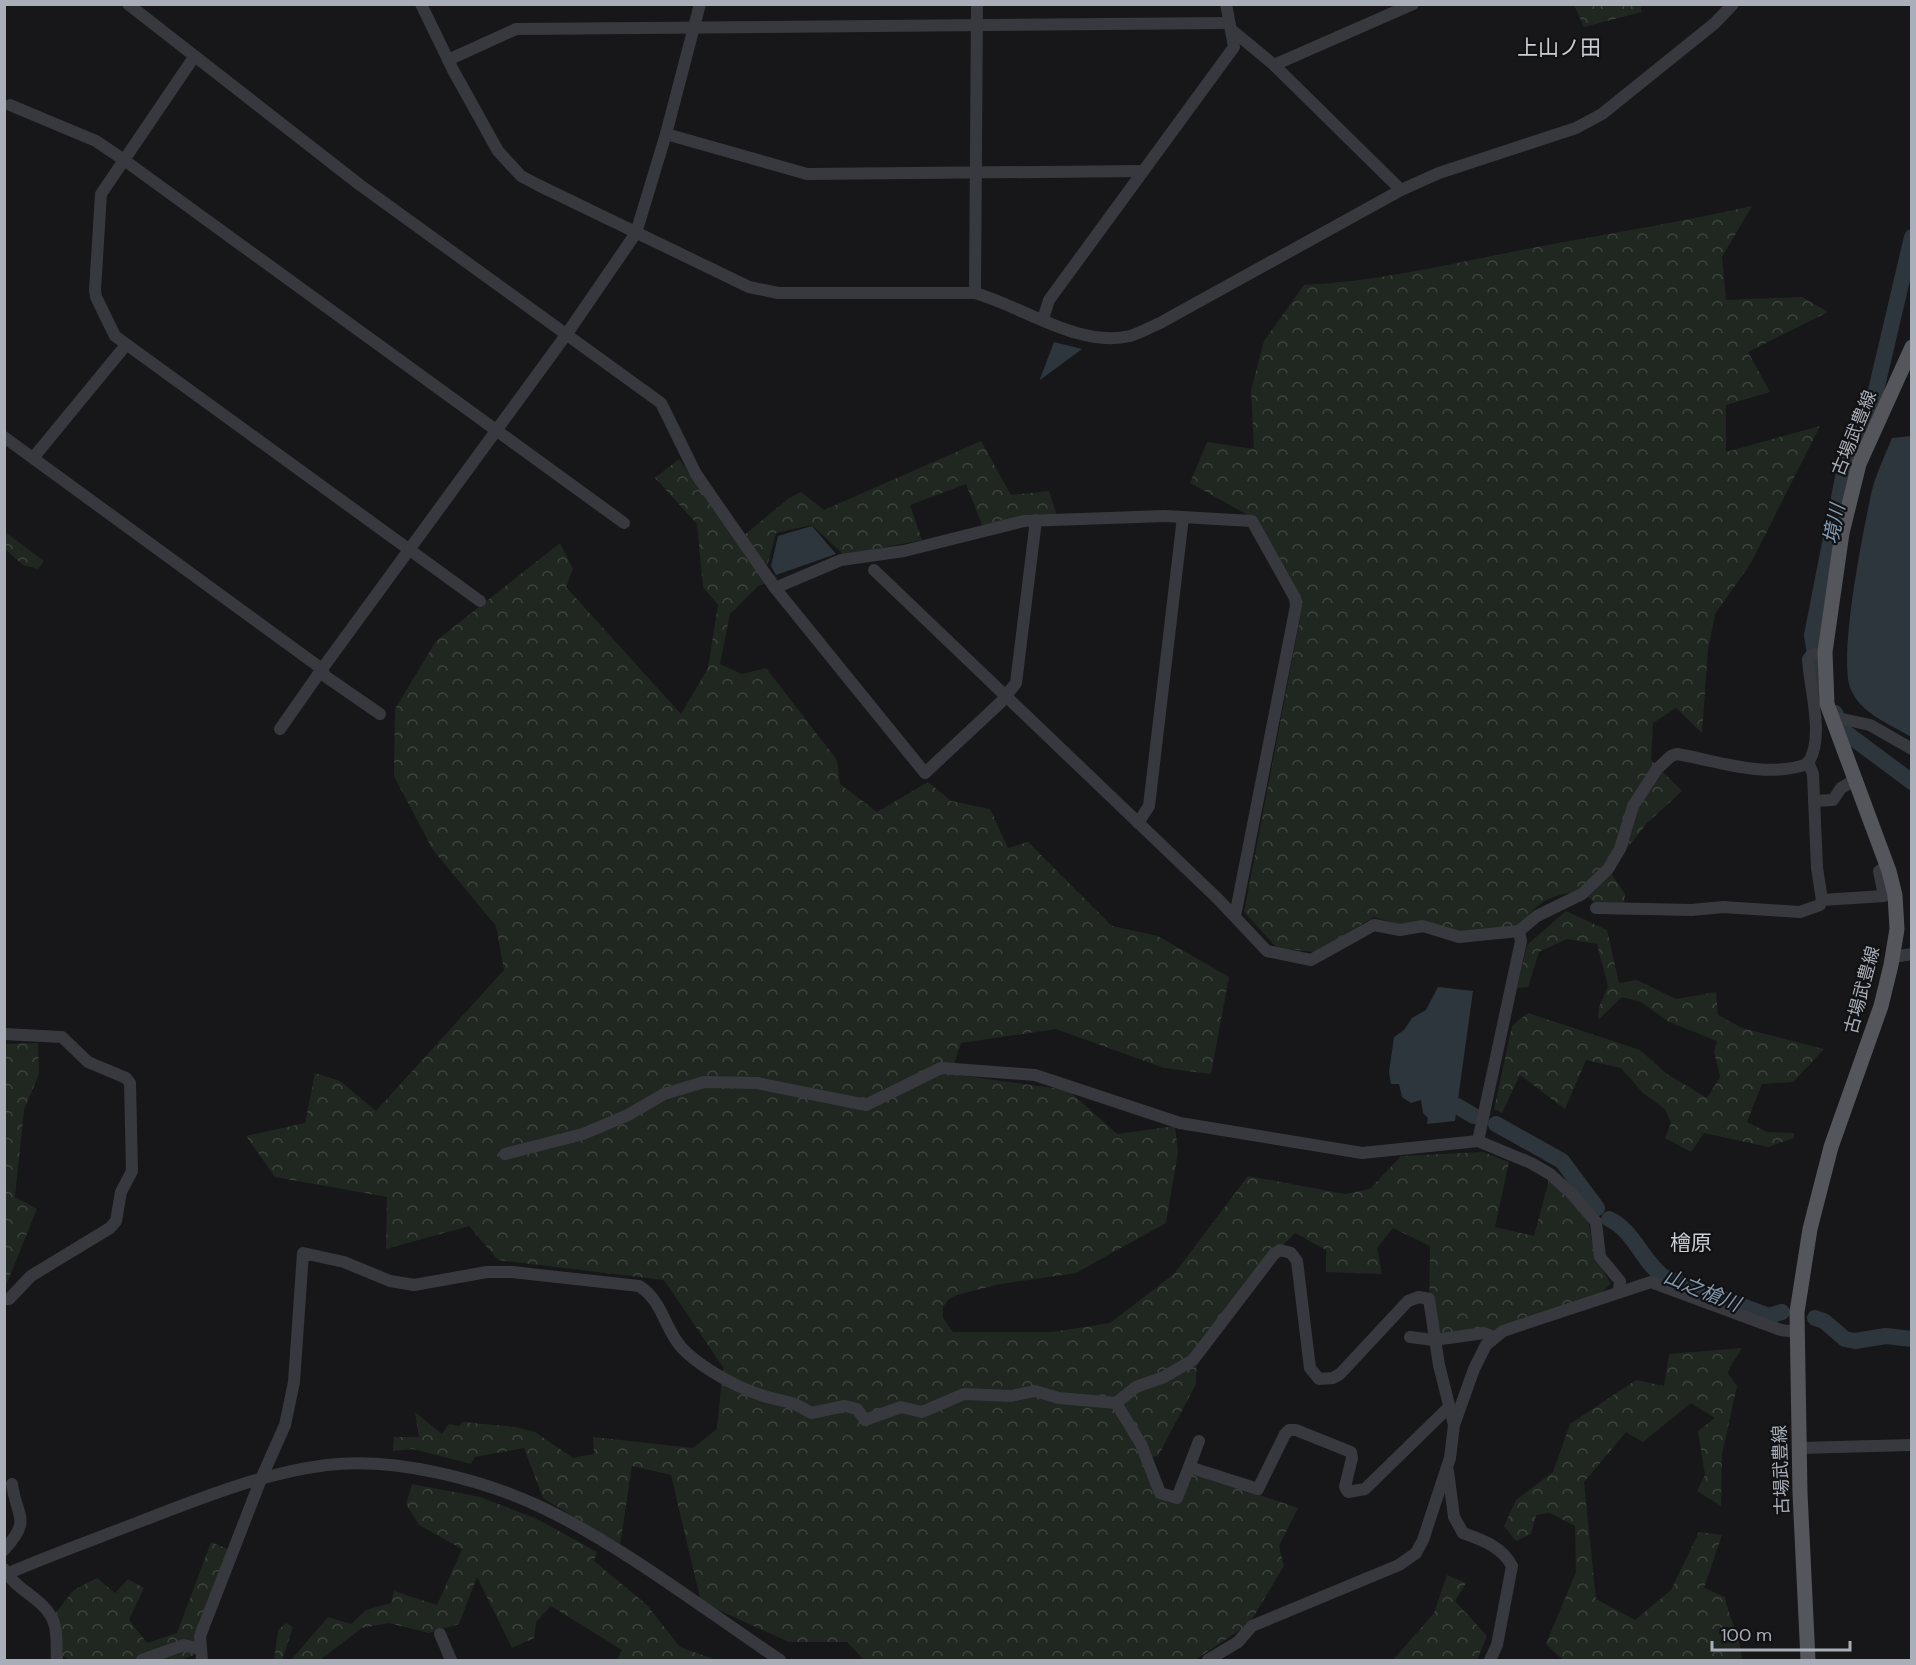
<svg xmlns="http://www.w3.org/2000/svg" width="1916" height="1665" viewBox="0 0 1916 1665" font-family="'DM Sans','Noto Sans JP',sans-serif">
  <defs>
    <pattern id="forest-crowns" width="20" height="18" patternUnits="userSpaceOnUse" patternTransform="scale(1.5)"><rect width="20" height="18" fill="#1f2720"/><path d="M2 6a3 3 0 1 1 6 0M12 15a3 3 0 1 1 6 0" fill="none" stroke="#3d443e"/></pattern>
  </defs>
  <rect width="100%" height="100%" fill="#171719"/>
  <g fill="url(#forest-crowns)">
    <polygon points="1574,5 1640,5 1642,12 1584,27"/>
    <path d="M1752,206L1722,257L1726,300L1802,297L1828,312L1748,352L1770,392L1726,405V452L1820,426L1751,563L1715,614L1708,649L1702,733L1676,708L1653,723L1651,760L1682,791L1647,823L1613,866L1612,875L1625,894L1624,904H1596L1581,891C1548,896 1540,900 1520,926L1460,934L1425,920L1400,925L1374,917L1315,952L1277,948L1244,912L1302,608L1296,588L1257,520L1190,483L1207,442L1254,449L1251,390L1264,341L1304,285C1387,281 1466,260 1547,245C1615,233 1684,221 1752,206Z"/>
    <polygon points="981,441 1011,495 1049,491 1057,516 982,525 966,484 910,505 922,540 844,555 812,525 776,533 767,567 778,579 758,586 730,614 720,664 742,674 766,668 837,760 840,784 877,812 928,782 951,801 990,809 1008,848 1028,842 1112,926 1158,936 1229,977 1211,1074 1164,1068 1056,1029 961,1043 951,1074 1068,1090 1117,1134 1175,1126 1178,1152 1166,1223 1076,1273 1000,1284 957,1295 948,1300 943,1307 943,1318 953,1332 1052,1332 1110,1323 1174,1274 1248,1176 1345,1194 1370,1189 1401,1156 1483,1152 1509,1162 1495,1227 1534,1236 1549,1180 1587,1214 1595,1257 1611,1284 1597,1296 1492,1336 1429,1335 1430,1246 1393,1228 1377,1248 1382,1274 1326,1272 1326,1250 1295,1233 1261,1267 1197,1350 1196,1384 1158,1456 1143,1458 1158,1495 1178,1502 1192,1472 1298,1508 1279,1546 1284,1566 1249,1624 1195,1660 864,1660 847,1642 789,1642 701,1602 671,1475 632,1466 620,1545 543,1498 524,1448 475,1457 471,1464 413,1449 393,1451 394,1437 419,1437 415,1412 442,1434 449,1424 459,1426 463,1422 515,1427 535,1432 573,1458 594,1454 593,1437 693,1448 717,1429 723,1367 664,1280 498,1260 469,1226 386,1249 387,1197 275,1177 246,1136 305,1123 315,1073 340,1081 376,1111 504,970 496,926 433,850 394,776 395,709 436,641 560,543 573,569 566,587 681,714 708,668 718,605 703,587 697,524 655,478 679,459 737,541 789,498 801,492 824,510"/>
    <polygon points="5,532 44,561 38,569 23,565 5,549"/>
    <polygon points="1566,911 1607,930 1619,983 1637,980 1676,999 1716,992 1718,1015 1742,1028 1824,1049 1793,1082 1762,1084 1747,1122 1767,1132 1794,1133 1794,1138 1768,1147 1704,1133 1691,1152 1665,1138 1671,1123 1665,1109 1643,1093 1621,1068 1586,1060 1565,1109 1520,1075 1502,1113 1494,1109 1512,1026 1528,1013 1640,1050 1667,1074 1707,1098 1720,1077 1714,1051 1717,1041 1669,1022 1641,1002 1622,997 1598,1020 1599,1007 1608,986 1597,944 1567,939 1539,952 1528,987 1517,988 1527,945"/>
    <polygon points="38,1043 39,1074 24,1110 15,1197 37,1209 5,1288 5,1044"/>
    <path d="M1742,1348L1727,1372L1737,1386L1722,1454L1721,1506L1697,1491L1705,1475L1698,1431L1715,1418L1691,1403L1643,1442L1626,1432L1584,1482L1596,1599L1635,1620L1671,1590L1699,1532L1722,1535L1704,1588L1725,1597C1729,1619 1741,1638 1742,1660H1563L1546,1644L1576,1572L1575,1526L1550,1513L1536,1515L1531,1534L1516,1541L1504,1526L1516,1500L1553,1472L1570,1424L1636,1380L1664,1386L1669,1354Z"/>
    <polygon points="412,1484 480,1497 537,1519 597,1552 594,1561 647,1605 680,1647 716,1660 617,1660 622,1650 551,1606 536,1622 534,1638 512,1648 477,1577 459,1624 429,1633 389,1623 362,1628 320,1660 291,1660 328,1617 351,1624 366,1610 391,1603 394,1591 437,1605 462,1549 419,1525 406,1504"/>
    <polygon points="211,1542 230,1550 195,1635 194,1655 180,1660 70,1660 63,1656 56,1612 74,1590 97,1578 115,1593 128,1579 144,1588 129,1620 147,1643 177,1633"/>
    <polygon points="1447,1575 1466,1583 1455,1601 1487,1636 1477,1660 1393,1660 1434,1613"/>
    <polygon points="286,1623 293,1627 282,1660 274,1660 278,1630"/>
  </g>
  <g fill="#2d363c">
    <polygon points="1054,342 1082,349 1040,380 1040,379"/>
    <path d="M1911,436H1912L1911,737C1890,724 1862,714 1851,690C1837,659 1864,527 1872,490C1877,472 1885,455 1892,438Z"/>
    <polygon points="812,526 836,554 776,575 771,566 778,536"/>
    <polygon points="1438,987 1473,991 1455,1121 1427,1124 1428,1118 1423,1113 1421,1100 1411,1103 1402,1097 1399,1084 1391,1084 1389,1072 1394,1037 1404,1030 1412,1018 1426,1010"/>
  </g>
  <g fill="none" stroke-linecap="round" stroke-linejoin="round">
    <g stroke="#2d363c" stroke-width="16">
      <polyline points="1825,690 1817,667 1812,635 1846,462 1874,399 1912,237"/>
      <polyline points="1835,713 1846,733 1912,782"/>
      <polyline points="1457,1106 1474,1116"/>
      <polyline points="1496,1124 1562,1161 1597,1208"/>
      <path d="M1609,1219C1635,1231 1642,1262 1664,1277L1769,1316L1782,1312"/>
      <polyline points="1815,1318 1824,1321 1845,1339 1855,1341 1886,1336 1912,1339"/>
    </g>
    <g stroke="#38393e" stroke-width="12">
      <polyline points="128,4 360,185 661,403 696,474 775,588 925,773 1001,702 1016,683 1036,520"/>
      <path d="M421,4L453,70L498,151L521,176L538,185L749,287L778,293H975C1024,307 1078,348 1130,336C1140,333 1151,327 1160,323L1401,190L1439,173L1576,128L1602,114L1715,23L1733,4"/>
      <polyline points="1233,31 1274,65 1401,190"/>
      <polyline points="194,57 101,194 95,290 96,297 115,336 480,601"/>
      <polyline points="448,60 516,29 1229,23"/>
      <polyline points="1274,65 1413,4"/>
      <polyline points="10,105 96,141 124,160 624,523"/>
      <polyline points="666,134 807,174 1143,171"/>
      <polyline points="975,293 977,4"/>
      <polyline points="1043,319 1049,300 1234,47 1226,4"/>
      <polyline points="4,437 322,669 566,335 636,233 666,134 700,4"/>
      <polyline points="33,458 126,345"/>
      <path d="M874,570L1217,898L1267,951L1311,960L1374,925L1400,930L1423,926L1459,937L1519,931L1537,916L1582,894L1608,869L1620,849L1633,806L1657,769L1671,756L1677,754C1718,761 1767,779 1807,764C1826,741 1809,686 1808,659L1811,655L1825,652"/>
      <polyline points="775,588 841,560 904,551 1024,521 1165,516 1252,521 1295,598 1296,606 1235,916"/>
      <polyline points="1833,717 1870,725 1912,749"/>
      <polyline points="280,729 322,669 325,676 380,714"/>
      <polyline points="1808,762 1813,774 1817,868 1822,900"/>
      <polyline points="1814,801 1833,800 1841,788 1855,780"/>
      <polyline points="1138,823 1149,806 1183,517"/>
      <polyline points="1596,908 1692,910 1723,907 1800,912 1820,905 1822,900 1884,896 1879,871 1887,866"/>
      <polyline points="1893,957 1912,954"/>
      <polyline points="4,1034 62,1037 88,1062 126,1078 130,1083 132,1171 121,1192 116,1221 110,1228 31,1276 9,1299 4,1299"/>
      <polyline points="1478,1141 1521,941 1519,931"/>
      <polyline points="505,1154 583,1134 628,1115 664,1094 704,1082 757,1083 866,1105 941,1068 1035,1075 1180,1123 1362,1153 1478,1141 1531,1163 1550,1174 1571,1193 1596,1222 1600,1257 1620,1281 1619,1290"/>
      <polyline points="1410,1337 1434,1340 1484,1333 1494,1337"/>
      <polyline points="1116,1403 1141,1444 1160,1493 1177,1498 1189,1467"/>
      <polyline points="1199,1441 1189,1467 1258,1489 1285,1434 1289,1430 1296,1430 1351,1452 1352,1458 1345,1487 1348,1492 1365,1489 1449,1407"/>
      <polyline points="1799,1448 1912,1445"/>
      <path d="M1448,1471L1454,1517L1463,1533C1483,1540 1502,1547 1512,1566L1497,1645L1490,1660"/>
      <path d="M4,1550C32,1519 17,1519 12,1484"/>
      <path d="M4,1569C16,1591 46,1599 54,1623C58,1635 56,1648 57,1660"/>
      <path d="M4,1575C50,1555 98,1538 144,1520C204,1497 263,1473 327,1465C395,1457 482,1479 543,1508C624,1547 705,1610 780,1660"/>
      <polyline points="440,1634 451,1660"/>
      <polyline points="142,1660 184,1645 200,1649"/>
      <path d="M202,1660L200,1636L261,1479L285,1425L294,1382L303,1253L344,1262L390,1281L414,1285L487,1272H512L639,1286C664,1301 665,1334 687,1353C707,1371 738,1388 764,1396C786,1403 789,1399 811,1413L845,1406L857,1409L865,1420L901,1407L922,1412L964,1394L1011,1396L1035,1391L1059,1398L1116,1403L1136,1387L1164,1377L1193,1360L1274,1254L1280,1250L1291,1253L1297,1261L1310,1368L1319,1379L1333,1378L1340,1374L1408,1301L1419,1297L1429,1299L1439,1365L1454,1425"/>
      <polyline points="1208,1660 1238,1642 1252,1626 1399,1565 1416,1553 1423,1540 1450,1458 1454,1425 1474,1369 1486,1345 1503,1331 1651,1282 1781,1330 1797,1332"/>
    </g>
    <polyline stroke="#54565c" stroke-width="15" points="1808,1660 1800,1493 1797,1312 1810,1229 1831,1147 1881,1006 1891,965 1897,929 1895,895 1889,871 1827,704 1825,652 1842,533 1859,464 1912,347"/>
  </g>
  <g text-anchor="middle" dominant-baseline="central" stroke-width="4.5" stroke-linejoin="round" paint-order="stroke">
    <g font-size="18" fill="#a9aeb8" stroke="#121214">
      <text transform="translate(1854 433) rotate(-68)">古場武豊線</text>
      <text transform="translate(1862 990) rotate(-75)">古場武豊線</text>
      <text transform="translate(1781 1470) rotate(-92)">古場武豊線</text>
    </g>
    <g font-size="20" font-style="italic" fill="#819bb3" stroke="#121214">
      <text transform="translate(1834 524) rotate(-79)">境川</text>
      <text transform="translate(1702 1290) rotate(22)">山之槍川</text>
    </g>
    <g font-size="21" fill="#cacdd4" stroke="#121214">
      <text x="1559" y="48">上山ノ田</text>
      <text x="1691" y="1243">檜原</text>
    </g>
  </g>
  <rect width="1916" height="1665" fill="none" stroke="#a9aeb8" stroke-width="12"/>
  <path d="M1712 1641v9h138v-9" fill="none" stroke="#a9aeb8" stroke-width="3"/>
  <text x="1721" y="1641" font-size="18" fill="#a9aeb8" stroke="#121214" stroke-width="4.5" paint-order="stroke">100 m</text>
</svg>
